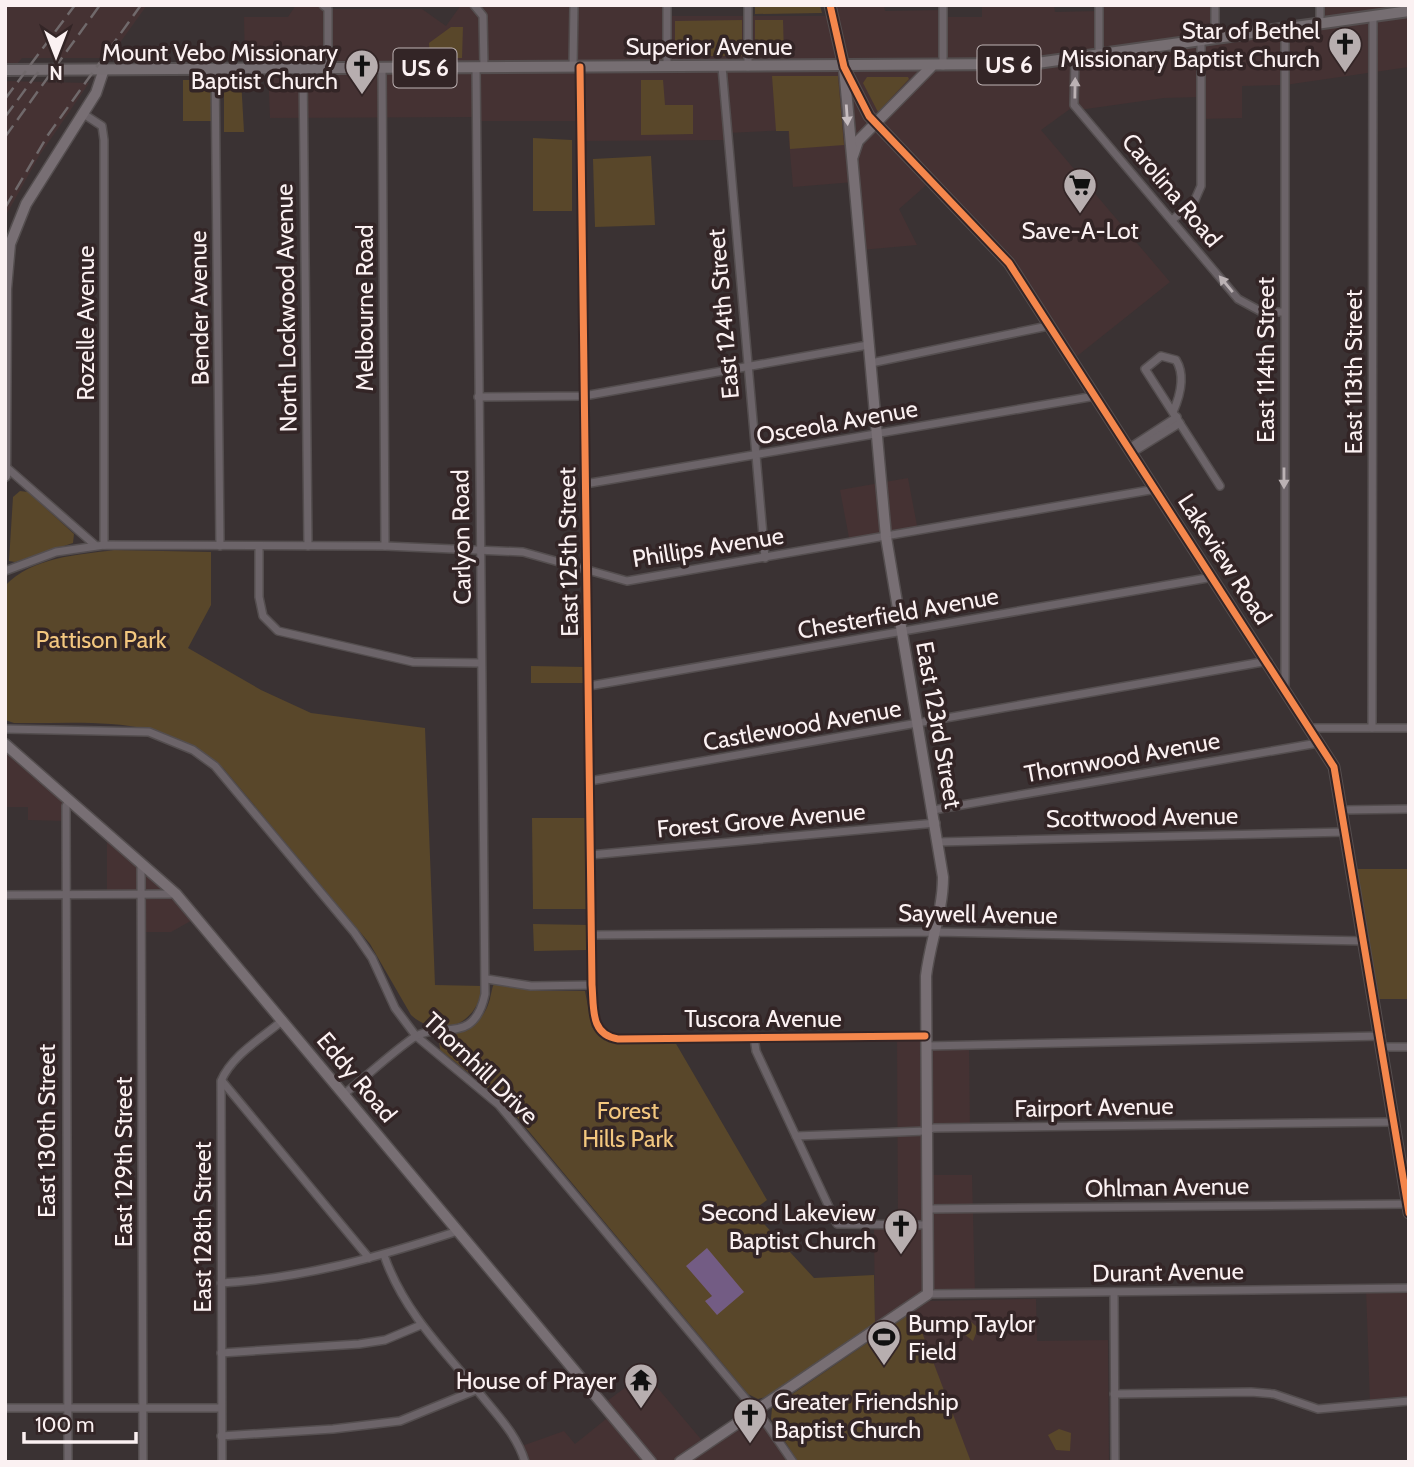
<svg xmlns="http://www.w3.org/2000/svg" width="1414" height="1467" viewBox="0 0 1414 1467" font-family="Cabin,sans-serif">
  <rect width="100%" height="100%" fill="#3a3233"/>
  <g fill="#453233">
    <polygon points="5,5 147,5 109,58 22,58 5,79"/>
    <polygon points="296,5 323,5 328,9 422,9 446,26 461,5 474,5 477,9 481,5 667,5 668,16 832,16 830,5 884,5 885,11 943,10 943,17 982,17 982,5 1054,5 1055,12 1098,11 1099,5 1215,5 1215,38 1320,24 1320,5 1409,5 1409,67 1285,85 1242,86 1242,118 1201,119 1201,97 1164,98 1079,110 1074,106 1041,130 1170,282 1071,361 1009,263 931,181 899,209 917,245 861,250 854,182 793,187 788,130 727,133 728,140 581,141 580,121 476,121 476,117 270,118 268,69 245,69 244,17 288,17"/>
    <polygon points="5,81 89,83 39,156 5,217"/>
    <polygon points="908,478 918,531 850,543 840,490"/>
    <polygon points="5,744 69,800 66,821 28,820 28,807 5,807"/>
    <polygon points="107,833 196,918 171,932 142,932 141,894 107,894"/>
    <polygon points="897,1036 925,1036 926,1045 969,1045 970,1128 926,1131 927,1175 972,1175 975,1294 928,1294 875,1330 874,1225 898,1225"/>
    <polygon points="1366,1288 1409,1288 1409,1401 1370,1405"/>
    <polygon points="1036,1299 1037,1341 1108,1340 1109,1462 798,1462 771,1419 773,1408 929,1301"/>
    <polygon points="645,1373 705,1444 756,1410 793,1462 525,1462 519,1447 564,1431 575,1444 611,1415 603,1404"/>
  </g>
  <g fill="#59472a">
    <polygon points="755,5 820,5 822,13 755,14"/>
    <polygon points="742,20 742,56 675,56 675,21"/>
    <polygon points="755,20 783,20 784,55 755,54"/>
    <polygon points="451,27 463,27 462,58 430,58 429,43"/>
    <polygon points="772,76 838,76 844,145 790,149 789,131 776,131"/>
    <polygon points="867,77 908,77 909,79 878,112 863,83"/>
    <polygon points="241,79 244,132 224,132 224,82"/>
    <polygon points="183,80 207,80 212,84 212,121 183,121"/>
    <polygon points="641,80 663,80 665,105 693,105 693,134 641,135"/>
    <polygon points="533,138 572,140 572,211 533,211"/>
    <polygon points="651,156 655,225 595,227 593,159"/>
    <polygon points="20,491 28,492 74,534 73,543 15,562 9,561 13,497"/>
    <path d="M114,550L211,552V605L188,648L261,690L311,713L425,728L435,985L482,986C479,1024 439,1041 411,1015L370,944L224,769C162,713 92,724 14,723L5,720V586C32,557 77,555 114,550Z"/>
    <polygon points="531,666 585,667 585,683 531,683"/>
    <polygon points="532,818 586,818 587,909 533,909"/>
    <polygon points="1352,869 1409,869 1409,999 1375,999"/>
    <polygon points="533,924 588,925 587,950 534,951"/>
    <path d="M494,983L541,991H585L592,1027L604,1040L675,1042L767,1200L752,1211L814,1278L874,1275L875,1323L766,1397L758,1399L748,1394L502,1099L440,1050L439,1039C460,1032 479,1028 488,1005C491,998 491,990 494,983Z"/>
    <polygon points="914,1311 971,1462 798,1462 771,1419 772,1408"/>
    <polygon points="969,1320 978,1328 973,1341 960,1331 960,1325"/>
    <polygon points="1059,1429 1071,1433 1070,1451 1056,1450 1048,1435"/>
  </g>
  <polygon fill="#735c84" points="707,1248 744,1292 717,1315 705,1301 712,1296 686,1266"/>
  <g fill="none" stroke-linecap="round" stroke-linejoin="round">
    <g stroke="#544e4f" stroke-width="10">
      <g id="street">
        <polyline points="323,5 328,9 328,68"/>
        <polyline points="474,5 483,16 484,68"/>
        <polyline points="943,5 943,66"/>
        <polyline points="1099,5 1099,55"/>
        <polyline points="1215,5 1215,39"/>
        <polyline points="1320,5 1320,24"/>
        <polyline points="1075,58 1074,105 1238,299 1262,312 1284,312"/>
        <polyline points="573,67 574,5"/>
        <path d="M580,67L592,985C594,1008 590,1035 618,1039L925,1036"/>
        <polyline points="667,67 667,5"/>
        <polyline points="722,67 765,558"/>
        <polyline points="748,67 748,5"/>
        <polyline points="303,68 308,546"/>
        <polyline points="382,68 385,546"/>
        <polyline points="215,69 220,546"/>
        <polyline points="82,113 102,126 104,140 104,545"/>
        <polyline points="1172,220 1194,202 1201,186 1201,41"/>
        <polyline points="871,363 1048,326"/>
        <polyline points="478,397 584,396 868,345"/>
        <path d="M1173,412C1180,396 1186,376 1176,360L1161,356L1145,369L1220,486"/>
        <polyline points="1131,447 1177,417"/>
        <polyline points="1133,452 1180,423"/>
        <polyline points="6,467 95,545"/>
        <polyline points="585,484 1095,396"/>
        <polyline points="259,546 259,597 263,616 278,631 413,662 481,663"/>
        <polyline points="5,571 56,552 104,545 385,546 523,552 627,581 1156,489"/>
        <polyline points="589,686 1213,577"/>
        <polyline points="1285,689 1285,29"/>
        <polyline points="1309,728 1409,728"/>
        <polyline points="1372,728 1373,16"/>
        <polyline points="5,729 149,732 193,750 215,766 354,932 372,958 395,1008 416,1036 499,1105 766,1423 793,1462"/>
        <polyline points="590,781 1268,661"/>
        <polyline points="933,810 1318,743"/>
        <polyline points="1342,810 1409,809"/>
        <polyline points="938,842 1346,832"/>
        <polyline points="590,855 936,823"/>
        <polyline points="141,862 143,1462"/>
        <polyline points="5,895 176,894"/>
        <polyline points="591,935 936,932 1365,941"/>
        <polyline points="487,979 531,986 592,985"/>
        <polyline points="754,1037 756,1051 837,1224 927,1225"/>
        <polyline points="926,1046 1381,1036"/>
        <polyline points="1383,1047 1409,1047"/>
        <polyline points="222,1081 369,1258"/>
        <path d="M344,1094C367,1076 389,1055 413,1038C440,1020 474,1047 485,994L476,68"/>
        <polyline points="796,1136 926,1131 933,1128 1394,1122"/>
        <polyline points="927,1209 1407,1204"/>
        <path d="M384,1255C403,1311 444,1351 481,1395C498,1416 517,1435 525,1462"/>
        <path d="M221,1283C306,1278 378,1257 458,1231"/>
        <polyline points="1114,1292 1115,1462"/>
        <polyline points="928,1294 1409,1288"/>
        <polyline points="221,1353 359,1344 385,1340 421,1325"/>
        <polyline points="1114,1394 1251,1392 1274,1394 1318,1409 1409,1401"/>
        <polyline points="5,1408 221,1408"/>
        <polyline points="221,1436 333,1429 400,1421 476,1390"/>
        <polyline points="68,1462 66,806 69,800"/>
        <path d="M222,1462L221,1081C232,1055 262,1038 283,1020"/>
      </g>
    </g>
    <g stroke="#544e4f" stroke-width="13">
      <g id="secondary">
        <polyline points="830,5 844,67 869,116 1009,263 1334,767 1409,1213"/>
        <polyline points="853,156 858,141 931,67"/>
        <polyline points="5,476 6,289 10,244 26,204 96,93 104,69"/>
        <polyline points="5,744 176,894 651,1462"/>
        <path d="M680,1462L928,1294L926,976C930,941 943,912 943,877L886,537L844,67"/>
      </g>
    </g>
    <g stroke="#544e4f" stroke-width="14">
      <polyline id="primary" points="5,70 1030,64 1409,11"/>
    </g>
    <use href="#street" stroke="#6c6469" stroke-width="7"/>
    <use href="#secondary" stroke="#786f74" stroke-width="10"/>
    <use href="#primary" stroke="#766e72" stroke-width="10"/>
    <g stroke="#70696b" stroke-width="2.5" stroke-dasharray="14 7" stroke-linecap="butt">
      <polyline points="5,99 75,5"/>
      <polyline points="5,117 42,67"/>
      <polyline points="5,137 100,5"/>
      <polyline points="5,208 48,135 141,5"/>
    </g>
    <g stroke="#332526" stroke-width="11">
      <g id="cycleway">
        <polyline points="830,5 844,67 869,116 1009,263 1334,767 1409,1213"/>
        <path d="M580,67L592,985C594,1008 590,1035 618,1039L925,1036"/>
      </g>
    </g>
    <use href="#cycleway" stroke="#f5874c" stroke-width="7"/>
  </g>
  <defs><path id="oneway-solid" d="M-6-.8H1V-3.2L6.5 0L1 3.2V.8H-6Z" transform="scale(1.75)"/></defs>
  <g fill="#bbb2b4">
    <use href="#oneway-solid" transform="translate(1075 88) rotate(-89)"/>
    <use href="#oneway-solid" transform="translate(1226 284) rotate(-130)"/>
    <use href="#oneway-solid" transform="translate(1284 478) rotate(90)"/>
  </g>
  <use fill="#c7bdc0" href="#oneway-solid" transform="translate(847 115) rotate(86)"/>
  <defs>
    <g id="church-pin" transform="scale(1.75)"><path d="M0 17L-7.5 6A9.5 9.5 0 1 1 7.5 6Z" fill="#b7aeaf" stroke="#332526"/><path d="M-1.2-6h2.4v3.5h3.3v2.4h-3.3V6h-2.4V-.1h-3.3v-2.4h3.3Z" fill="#111"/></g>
    <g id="supermarket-pin" transform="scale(1.75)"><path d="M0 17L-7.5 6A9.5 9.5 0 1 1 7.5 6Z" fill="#b7aeaf" stroke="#332526"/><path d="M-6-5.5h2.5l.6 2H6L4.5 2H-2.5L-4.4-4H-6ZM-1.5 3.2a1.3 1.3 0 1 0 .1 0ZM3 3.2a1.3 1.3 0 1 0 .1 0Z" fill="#111"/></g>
    <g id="stadium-pin" transform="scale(1.75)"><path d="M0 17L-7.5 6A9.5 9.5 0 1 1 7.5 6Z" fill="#b7aeaf" stroke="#332526"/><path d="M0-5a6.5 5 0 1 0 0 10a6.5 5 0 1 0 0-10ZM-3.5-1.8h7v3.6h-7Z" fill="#111"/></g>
    <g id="temple-pin" transform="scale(1.75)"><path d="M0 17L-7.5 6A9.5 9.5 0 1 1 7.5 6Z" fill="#b7aeaf" stroke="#332526"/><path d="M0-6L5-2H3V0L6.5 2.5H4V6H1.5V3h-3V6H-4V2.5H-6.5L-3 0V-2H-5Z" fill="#111"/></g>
  </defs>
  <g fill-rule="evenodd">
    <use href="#church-pin" x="1345" y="44"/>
    <use href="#church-pin" x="362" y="66"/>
    <use href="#supermarket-pin" x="1080" y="185"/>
    <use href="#church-pin" x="901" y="1226"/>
    <use href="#stadium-pin" x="884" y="1337"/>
    <use href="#temple-pin" x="641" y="1380"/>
    <use href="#church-pin" x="750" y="1415"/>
  </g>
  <g text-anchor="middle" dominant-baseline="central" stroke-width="7" stroke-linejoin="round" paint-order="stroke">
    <g fill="#332526" stroke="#bfb4b5" stroke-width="2">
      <rect x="977.5" y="45.5" width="63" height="39" rx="5"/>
      <rect x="393.5" y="48.5" width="63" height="39" rx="5"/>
    </g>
    <g font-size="23" font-weight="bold" fill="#fbf1f2">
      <text x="1009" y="65">US 6</text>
      <text x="425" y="68">US 6</text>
    </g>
    <g font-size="24" fill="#fbf1f2" stroke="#332526" text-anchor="end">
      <text x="1320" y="30">Star of Bethel<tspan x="1320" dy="28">Missionary Baptist Church</tspan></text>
      <text x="338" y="52">Mount Vebo Missionary<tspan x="338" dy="28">Baptist Church</tspan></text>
      <text x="1080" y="230" text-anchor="middle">Save-A-Lot</text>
      <text x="876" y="1212">Second Lakeview<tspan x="876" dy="28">Baptist Church</tspan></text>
      <text x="908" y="1323" text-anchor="start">Bump Taylor<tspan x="908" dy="28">Field</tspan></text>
      <text x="616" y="1380">House of Prayer</text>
      <text x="774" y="1401" text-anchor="start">Greater Friendship<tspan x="774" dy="28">Baptist Church</tspan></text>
    </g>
    <g font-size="24" fill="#fbf1f2" stroke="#332526">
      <text x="709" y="46">Superior Avenue</text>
      <text transform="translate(1172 190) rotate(50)">Carolina Road</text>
      <text transform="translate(199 308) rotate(-91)">Bender Avenue</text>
      <text transform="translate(286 308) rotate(-91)">North Lockwood Avenue</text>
      <text transform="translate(364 308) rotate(-90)">Melbourne Road</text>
      <text transform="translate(723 314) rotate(-95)">East 124th Street</text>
      <text transform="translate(85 323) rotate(-90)">Rozelle Avenue</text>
      <text transform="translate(1265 360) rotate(-90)">East 114th Street</text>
      <text transform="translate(1353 372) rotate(-90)">East 113th Street</text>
      <text transform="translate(837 422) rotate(-10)">Osceola Avenue</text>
      <text transform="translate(461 537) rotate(-91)">Carlyon Road</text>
      <text transform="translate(708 547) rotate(-9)">Phillips Avenue</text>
      <text transform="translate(568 552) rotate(-91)">East 125th Street</text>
      <text transform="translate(1225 559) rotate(57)">Lakeview Road</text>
      <text transform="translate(898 613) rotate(-10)">Chesterfield Avenue</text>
      <text transform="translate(802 725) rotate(-10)">Castlewood Avenue</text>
      <text transform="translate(939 725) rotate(80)">East 123rd Street</text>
      <text transform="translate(1122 757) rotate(-10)">Thornwood Avenue</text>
      <text transform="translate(1142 817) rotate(-1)">Scottwood Avenue</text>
      <text transform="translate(761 820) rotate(-5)">Forest Grove Avenue</text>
      <text transform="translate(978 914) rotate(1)">Saywell Avenue</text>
      <text x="763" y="1018">Tuscora Avenue</text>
      <text transform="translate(481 1068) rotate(44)">Thornhill Drive</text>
      <text transform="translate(357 1077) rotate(50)">Eddy Road</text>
      <text transform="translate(1094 1107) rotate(-1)">Fairport Avenue</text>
      <text transform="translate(46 1131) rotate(-90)">East 130th Street</text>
      <text transform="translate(123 1162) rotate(-90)">East 129th Street</text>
      <text transform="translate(1167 1187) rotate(-1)">Ohlman Avenue</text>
      <text transform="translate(202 1227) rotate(-90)">East 128th Street</text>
      <text transform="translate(1168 1272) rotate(-1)">Durant Avenue</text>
    </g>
    <g font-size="24" fill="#f3c77f" stroke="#332526">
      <text x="101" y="639">Pattison Park</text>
      <text x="628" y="1110">Forest<tspan x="628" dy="28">Hills Park</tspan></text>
    </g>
  </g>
  <rect width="1414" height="1467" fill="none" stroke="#fbf1f2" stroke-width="14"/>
  <g transform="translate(56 56) rotate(180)" stroke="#332526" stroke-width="5" paint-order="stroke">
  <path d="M0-5L12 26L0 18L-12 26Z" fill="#fbf1f2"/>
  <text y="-10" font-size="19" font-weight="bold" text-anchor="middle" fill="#fbf1f2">N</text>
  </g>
  <path d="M24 1432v10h112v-10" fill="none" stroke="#fbf1f2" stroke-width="3.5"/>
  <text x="35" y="1432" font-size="21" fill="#fbf1f2" stroke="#332526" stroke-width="5" paint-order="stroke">100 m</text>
</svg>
